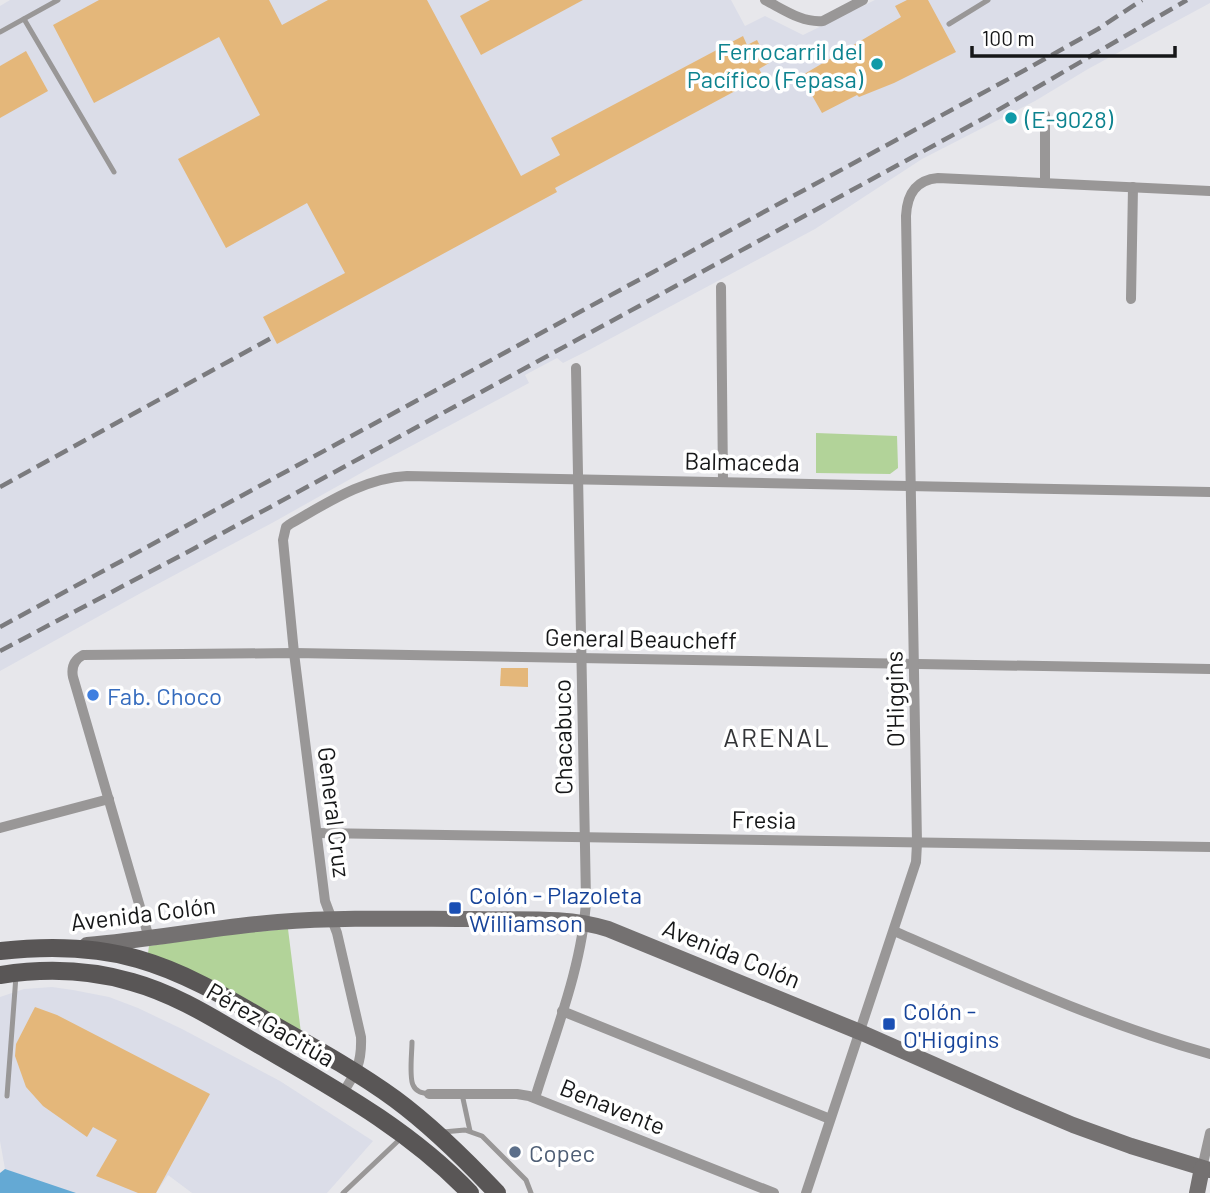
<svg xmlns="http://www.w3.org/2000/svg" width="1210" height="1193" viewBox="0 0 1210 1193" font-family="Barlow,sans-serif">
  <rect width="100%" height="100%" fill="#e7e7eb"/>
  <g fill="#dbdde8">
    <polygon points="10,0 731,0 745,26 765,16 803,35 875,0 1210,0 1210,3 1088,69 1035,101 922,159 815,229 589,350 563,363 557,358 525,375 529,383 370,468 272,523 139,594 0,671 0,6"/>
    <polygon points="52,987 73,990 109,997 138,1008 182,1029 280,1081 373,1141 327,1193 192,1193 168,1175 156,1193 70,1193 5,1169 0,1141 0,997 24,989"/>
  </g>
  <g fill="#b2d399">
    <polygon points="816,433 897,436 898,468 890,474 816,473"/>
    <polygon points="288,929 301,1033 148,953 149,946 230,934"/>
  </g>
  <polygon fill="#64a9d4" points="5,1169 76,1193 0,1193 0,1173"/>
  <g fill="#e4b77a">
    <polygon points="99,0 269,0 282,25 328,0 427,0 521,176 560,155 551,138 743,36 747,45 757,40 769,63 759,69 763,76 555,188 557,192 277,344 263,317 345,273 307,203 226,248 178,159 260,115 219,37 94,103 53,25"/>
    <polygon points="490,0 583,0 481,55 460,16"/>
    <polygon points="907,0 928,0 956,52 894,83 859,97 857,95 822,113 801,76 901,17 895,6"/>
    <polygon points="26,51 48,91 0,118 0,66"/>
    <polygon points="501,668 528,668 528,687 500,686"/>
    <polygon points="35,1007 57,1015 210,1094 156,1193 138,1193 96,1176 117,1140 93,1127 87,1137 43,1106 26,1087 15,1056 16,1044"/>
  </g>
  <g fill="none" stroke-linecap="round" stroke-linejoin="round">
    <g stroke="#999797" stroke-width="5">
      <polyline points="24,19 114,172"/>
      <polyline points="949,24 988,0"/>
      <polyline points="0,32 58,0"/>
      <path d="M412,1042C412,1052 409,1077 413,1085C416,1092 422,1093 429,1094"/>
      <polyline points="462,1094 470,1131"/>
      <polyline points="7,1096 16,976"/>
      <polyline points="443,1132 465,1130 482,1136 526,1180 531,1193"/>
      <polyline points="343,1193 398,1141 403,1139"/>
    </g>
    <g stroke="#999797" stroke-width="10">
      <path d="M765,0C783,9 802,23 823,21L863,0"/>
      <polyline points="1045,115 1045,183"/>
      <polyline points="721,287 723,481"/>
      <polyline points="1131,299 1133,187"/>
      <polyline points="0,828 109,799"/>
      <polyline points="317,833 1210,847"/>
      <path d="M894,931C998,976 1100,1023 1210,1054"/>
      <path d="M149,938L73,677C71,667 74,660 83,655L294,653L1210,669"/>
      <polyline points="562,1011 830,1119"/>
      <path d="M342,1094C356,1073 362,1063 361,1037L337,933L325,901L294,653L283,540L286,527L290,524C327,503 364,478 407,476L1210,492"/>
      <polyline points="429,1094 517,1094 529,1096 774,1193"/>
      <path d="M535,1098C554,1036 583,964 586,900L576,368"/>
      <polyline points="1202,1168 1210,1133"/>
      <path d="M806,1193L916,862L917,843L906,216C907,194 916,180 938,178L1210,191"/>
    </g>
    <g stroke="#747171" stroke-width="16">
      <path d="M87,945C151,940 214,927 278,922C344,917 410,919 476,919C520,920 566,916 608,929L860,1032L1014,1100L1073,1125L1131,1146L1210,1170"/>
      <polyline points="1197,1193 1202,1168"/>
    </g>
    <g stroke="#595656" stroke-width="18">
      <path d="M0,951C46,946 93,946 138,959C184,972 226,997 267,1021C311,1046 355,1070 395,1099C433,1127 465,1159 497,1193"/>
      <path d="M0,975C45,968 88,969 132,982C179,995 219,1022 261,1046C335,1089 410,1130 470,1193"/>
    </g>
    <g stroke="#7b7b7e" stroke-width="4.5" stroke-dasharray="14 7" stroke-linecap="butt">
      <polyline points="0,487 273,337"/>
      <polyline points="0,627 1025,70 1098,29 1142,0"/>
      <polyline points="0,651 195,548 986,117 1187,0"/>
    </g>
  </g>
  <g fill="#0f9aa8" stroke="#fff" stroke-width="2.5">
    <circle cx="877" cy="64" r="7"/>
    <circle cx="1011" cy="118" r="7"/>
  </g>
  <circle fill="#3f7fe0" stroke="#fff" stroke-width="2.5" cx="93" cy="695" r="7"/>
  <g fill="#1a4fb4" stroke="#fff" stroke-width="2.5">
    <rect x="448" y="901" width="14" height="14" rx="3.5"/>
    <rect x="882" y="1017" width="14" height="14" rx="3.5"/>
  </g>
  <circle fill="#5c6f8a" stroke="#fff" stroke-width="2.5" cx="515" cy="1152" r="7"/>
  <g text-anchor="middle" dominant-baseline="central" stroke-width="7" stroke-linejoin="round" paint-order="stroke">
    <g font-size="24" fill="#0d838f" stroke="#fff" text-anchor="end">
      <text x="863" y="50">Ferrocarril del<tspan x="863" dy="28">Pacífico (Fepasa)</tspan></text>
      <text x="1025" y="118" text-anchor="start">(E-9028)</text>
    </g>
    <g font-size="24" fill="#161718" stroke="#fff">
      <text transform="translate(742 461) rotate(1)">Balmaceda</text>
      <text transform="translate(641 638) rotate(1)">General Beaucheff</text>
      <text transform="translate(894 699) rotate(-91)">O'Higgins</text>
      <text transform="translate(562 737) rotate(-91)">Chacabuco</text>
      <text transform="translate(335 812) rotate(83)">General Cruz</text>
      <text transform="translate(764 819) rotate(1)">Fresia</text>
      <text transform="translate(143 913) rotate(-7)">Avenida Colón</text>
      <text transform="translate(732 953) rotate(22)">Avenida Colón</text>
      <text transform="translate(271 1024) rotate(30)">Pérez Gacitúa</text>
      <text transform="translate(613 1106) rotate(22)">Benavente</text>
    </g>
    <g font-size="24" fill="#366cbe" stroke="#fff" text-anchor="start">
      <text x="107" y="695">Fab. Choco</text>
    </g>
    <g font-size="24" fill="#164399" stroke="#fff" text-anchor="start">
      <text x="469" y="894">Colón - Plazoleta<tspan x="469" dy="28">Williamson</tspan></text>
      <text x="903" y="1010">Colón -<tspan x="903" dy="28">O'Higgins</tspan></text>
    </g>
    <g font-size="24" fill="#4e5e75" stroke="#fff" text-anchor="start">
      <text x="529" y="1152">Copec</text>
    </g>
    <g font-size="26" letter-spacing="2" fill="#333437" stroke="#fff">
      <text x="777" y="736">ARENAL</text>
    </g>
  </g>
  <path d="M972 46v10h203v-10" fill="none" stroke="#161718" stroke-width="3.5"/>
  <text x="982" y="46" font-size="21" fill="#161718" stroke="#ffffff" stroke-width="5" paint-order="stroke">100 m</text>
</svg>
